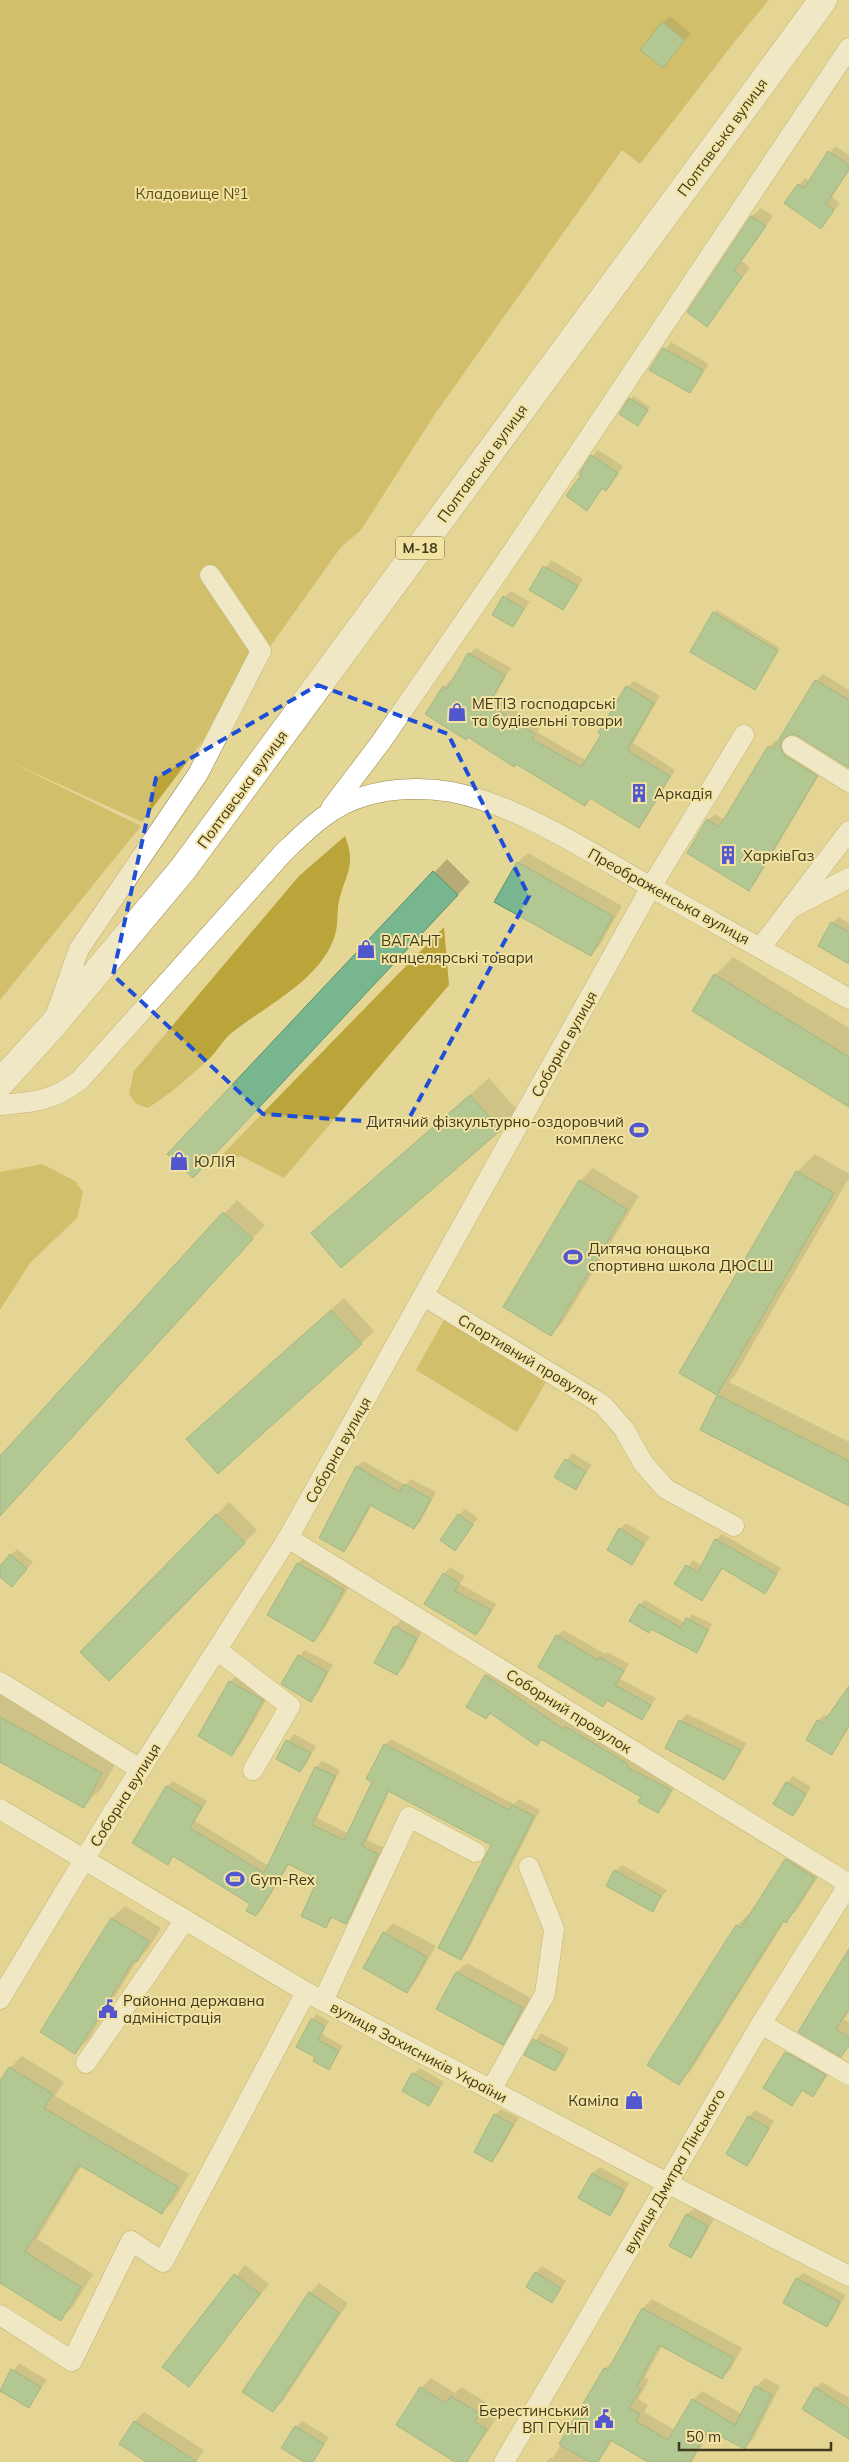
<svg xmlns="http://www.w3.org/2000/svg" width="849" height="2462" viewBox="0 0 849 2462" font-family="Mulish,sans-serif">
  <rect width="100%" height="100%" fill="#e4d695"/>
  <g fill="#bba439">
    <polygon points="0,0 769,0 736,40 640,164 622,150 435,414 361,530 341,547 208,734 142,822 4,759 141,826 0,1000"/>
    <path d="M345,836C356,865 347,871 340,897C336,909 339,923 335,935C321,981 264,1006 229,1035C222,1042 217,1051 210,1058C191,1076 169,1095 148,1108L136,1104L129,1094L134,1071L299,876Z"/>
    <polygon points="444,927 449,985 284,1178 241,1156 213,1164"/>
    <polygon points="42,1164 75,1181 83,1192 77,1218 30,1263 0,1310 0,1172"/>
    <polygon points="445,1318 549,1377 517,1432 416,1370"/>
  </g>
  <g fill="#0003">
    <polygon points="669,16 691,33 663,66 642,49"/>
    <polygon points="835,146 849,155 849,171 832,197 840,203 821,228 799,185 805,178 810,182"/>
    <polygon points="761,208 773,216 742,261 750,268 706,325 689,312 752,216"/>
    <polygon points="671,342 709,364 696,385 690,392 651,370"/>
    <polygon points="633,396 650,407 641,421 621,414"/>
    <polygon points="598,450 623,466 612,483 606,489 603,488 587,509 583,475 592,456"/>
    <polygon points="551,560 583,579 563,609 531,589"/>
    <polygon points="511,591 530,602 513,626 504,597"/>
    <polygon points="717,610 780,648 757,685 714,613"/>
    <polygon points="476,648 511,668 494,697 541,727 537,732 587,761 627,687 634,681 660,696 633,743 675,770 645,820 639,826 591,797 585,804 444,687 450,680 453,682 469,654"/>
    <polygon points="823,674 849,690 849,766 798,735 792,733 787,735 786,739 823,769 755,883 749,889 708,820 715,814 725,820 769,747 775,740 779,742 816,681"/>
    <polygon points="528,853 622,906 600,945 591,955 496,902 518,862"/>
    <polygon points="447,859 470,882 205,1163 169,1154"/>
    <polygon points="839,917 849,923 849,963 832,923"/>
    <polygon points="733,957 849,1028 849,1106 715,975"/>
    <polygon points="489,1078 518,1111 500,1129 313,1233"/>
    <polygon points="815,1154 849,1174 849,1178 735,1375 729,1382 849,1442 849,1504 701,1430 719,1394 681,1373 797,1172"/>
    <polygon points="593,1168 639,1196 563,1322 551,1335 505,1307 580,1181"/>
    <polygon points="237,1200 265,1225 0,1516 0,1458"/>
    <polygon points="344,1298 374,1331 361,1344 201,1426"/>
    <polygon points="572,1453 592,1465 575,1489 555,1477"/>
    <polygon points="363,1461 405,1485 411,1479 436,1492 421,1521 414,1528 372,1505 350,1544 343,1550 357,1467"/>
    <polygon points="229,1502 257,1530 109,1679 82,1652"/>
    <polygon points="465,1509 478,1518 455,1549 459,1515"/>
    <polygon points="626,1523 650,1537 632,1563 620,1529"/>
    <polygon points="722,1534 781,1568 765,1592 723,1568 702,1600 676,1584 693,1560 702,1566 716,1540"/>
    <polygon points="17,1549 33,1562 18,1579 0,1575 0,1568"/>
    <polygon points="308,1554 353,1580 323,1631 313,1640 269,1614 298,1563"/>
    <polygon points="450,1567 465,1576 460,1584 496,1604 483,1627 476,1634 444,1574"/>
    <polygon points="645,1600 685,1623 692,1614 712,1624 701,1646 696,1651 640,1604"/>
    <polygon points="401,1620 422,1631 404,1667 397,1673 395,1627"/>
    <polygon points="563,1630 605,1654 607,1652 629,1664 620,1679 656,1698 642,1719 609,1700 603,1705 557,1636"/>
    <polygon points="305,1650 333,1665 317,1694 311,1700 299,1656"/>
    <polygon points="492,1669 676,1784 665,1805 658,1812 643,1796 543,1738 537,1744 491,1713 486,1718 486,1676"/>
    <polygon points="240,1672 272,1690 241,1744 231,1754 200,1736 230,1682"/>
    <polygon points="0,1689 120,1755 102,1788 84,1806 0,1760"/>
    <polygon points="849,1693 849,1728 832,1754 818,1721 824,1715 829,1717"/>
    <polygon points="687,1714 747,1743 730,1772 724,1778 680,1721"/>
    <polygon points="294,1734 316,1746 306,1765 300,1771 278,1759 288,1741"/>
    <polygon points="391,1739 514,1804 519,1799 540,1810 467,1952 461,1958 493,1844 390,1790 367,1840 384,1848 352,1916 346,1923 333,1917 326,1927 320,1878 290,1863 262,1909 256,1915 251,1903 174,1856 168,1863 167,1787 173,1781 207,1801 195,1821 269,1866 316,1767 322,1761 340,1770 317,1818 349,1834 373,1781 385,1745"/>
    <polygon points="793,1776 811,1787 799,1808 793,1814 787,1783"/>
    <polygon points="798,1848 825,1866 797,1910 785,1921 690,2072 678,2083 737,1926 748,1914 750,1916 786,1860"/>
    <polygon points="622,1865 667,1890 652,1910 615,1871"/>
    <polygon points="125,1906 161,1928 149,1948 138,1959 88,2040 75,2053 42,2032 112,1918"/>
    <polygon points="393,1923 436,1946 416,1981 407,1991 384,1933"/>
    <polygon points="849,1950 849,2012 844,2020 849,2022 849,2047 841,2055 799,2031"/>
    <polygon points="467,1963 531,1998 512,2033 503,2043 438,2008 457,1972"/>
    <polygon points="317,2014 329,2021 322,2034 343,2046 329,2068 317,2056 312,2019"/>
    <polygon points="541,2033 569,2048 561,2063 555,2070 526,2055"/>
    <polygon points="793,2046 832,2069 813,2096 803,2090 792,2104 764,2088"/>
    <polygon points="22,2056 64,2082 55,2096 189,2174 174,2200 162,2212 82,2165 37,2239 93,2274 73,2307 60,2319 0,2282 0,2083 10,2068"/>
    <polygon points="420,2068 444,2082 429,2105 413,2074"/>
    <polygon points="501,2109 519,2118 498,2154 492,2160 495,2115"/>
    <polygon points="755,2110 774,2121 753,2158 747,2164 749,2117"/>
    <polygon points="600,2167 629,2183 616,2208 609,2214 580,2198 593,2173"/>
    <polygon points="694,2208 714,2219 697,2250 690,2257 670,2245 687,2214"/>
    <polygon points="245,2265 269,2284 189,2385 164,2366"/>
    <polygon points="542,2266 566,2281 552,2301 536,2273"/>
    <polygon points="803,2273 846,2295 833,2319 827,2325 797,2279"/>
    <polygon points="319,2283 348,2303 283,2401 273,2411 310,2293"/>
    <polygon points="652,2299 742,2348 731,2369 722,2378 662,2346 645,2377 649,2380 638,2399 648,2405 644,2412 675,2430 693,2400 702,2391 742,2414 756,2387 765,2378 780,2386 754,2438 745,2447 711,2430 692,2462 650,2462 613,2440 598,2462 587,2459 585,2462 546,2462 551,2457 553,2458 605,2368 615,2360 643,2308"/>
    <polygon points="19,2363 47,2380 28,2407 0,2390"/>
    <polygon points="431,2378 455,2393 461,2387 489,2404 484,2412 496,2419 467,2462 457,2462 421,2388"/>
    <polygon points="822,2382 849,2398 849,2434 816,2388"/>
    <polygon points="144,2412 204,2450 196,2462 149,2462 134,2422"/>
    <polygon points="302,2421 329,2437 313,2462 306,2462 296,2427"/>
  </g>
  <g fill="#78b690" stroke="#54916d">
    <polygon points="662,22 685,40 663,68 640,50"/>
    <polygon points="828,151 849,165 849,169 826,204 834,210 821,229 784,203 798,184 804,188"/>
    <polygon points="751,216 766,226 734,271 742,277 707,327 687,312"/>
    <polygon points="663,348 703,370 690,393 649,370"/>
    <polygon points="629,398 648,410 638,426 619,414"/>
    <polygon points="591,455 618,473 606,491 602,488 587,511 566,496 581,475 579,474"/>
    <polygon points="543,566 578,586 563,610 529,590"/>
    <polygon points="503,596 524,609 513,627 492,615"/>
    <polygon points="713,612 778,651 755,690 690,652"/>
    <polygon points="468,653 505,675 489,704 535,734 532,739 581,767 601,735 598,733 626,686 654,703 627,750 670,776 639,828 590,798 585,806 516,764 514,767 468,737 466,740 425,714 443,686 447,689"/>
    <polygon points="815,680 849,700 849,768 798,736 792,734 782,739 780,746 785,756 817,776 749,891 687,853 707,819 719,827 768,746 773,749"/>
    <polygon points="517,862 613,916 591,956 494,902"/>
    <polygon points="433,871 458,895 193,1178 167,1154"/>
    <polygon points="831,922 849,932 849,964 818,946"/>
    <polygon points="714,974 849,1057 849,1107 692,1011"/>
    <polygon points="470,1095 501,1130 341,1268 311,1233"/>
    <polygon points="796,1171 834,1193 717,1395 679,1373"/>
    <polygon points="579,1180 627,1209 551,1336 503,1307"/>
    <polygon points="223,1212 253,1239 0,1516 0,1456"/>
    <polygon points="331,1310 362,1344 218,1474 186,1439"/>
    <polygon points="717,1395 849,1461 849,1506 700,1430"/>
    <polygon points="565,1459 586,1472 576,1490 554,1477"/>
    <polygon points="356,1466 400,1492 404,1484 431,1499 414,1529 370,1505 344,1552 319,1538"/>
    <polygon points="216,1514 245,1543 109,1681 80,1652"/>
    <polygon points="458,1514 473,1525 455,1551 440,1540"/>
    <polygon points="619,1528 644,1544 632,1565 607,1550"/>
    <polygon points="715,1539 777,1574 765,1594 722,1568 702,1601 674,1584 686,1565 698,1572"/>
    <polygon points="10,1554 27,1569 12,1587 0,1577 0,1566"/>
    <polygon points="297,1563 344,1590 314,1642 267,1615"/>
    <polygon points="443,1573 459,1583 455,1591 491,1610 476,1635 424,1604"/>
    <polygon points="639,1604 681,1628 686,1618 708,1630 697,1653 651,1629 649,1633 629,1621"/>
    <polygon points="394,1626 417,1638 397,1675 374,1663"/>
    <polygon points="556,1635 598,1660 600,1657 624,1671 615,1685 651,1705 642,1720 607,1700 603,1707 538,1667"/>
    <polygon points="298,1655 327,1672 311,1702 281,1684"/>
    <polygon points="485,1675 563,1729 565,1726 628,1764 627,1767 671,1790 658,1813 638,1802 641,1797 541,1739 537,1746 490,1713 486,1719 466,1707"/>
    <polygon points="229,1681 263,1700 232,1756 198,1736"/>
    <polygon points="849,1686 849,1725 832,1755 806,1740 817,1720 823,1723"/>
    <polygon points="0,1717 102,1773 84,1808 0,1762"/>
    <polygon points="679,1720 741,1750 724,1780 665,1748"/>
    <polygon points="286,1740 311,1753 300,1772 276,1759"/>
    <polygon points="384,1744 509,1810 512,1805 534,1816 461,1960 438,1948 491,1845 388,1791 362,1846 378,1854 346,1924 331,1917 326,1928 301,1916 318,1879 288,1864 256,1916 246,1911 250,1904 173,1856 168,1865 132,1843 166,1786 202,1807 190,1828 264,1873 315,1767 335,1776 312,1825 344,1840 372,1782 366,1779"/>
    <polygon points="786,1782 806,1794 793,1816 773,1804"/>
    <polygon points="785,1859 815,1878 786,1923 783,1921 679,2085 647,2065 736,1925 741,1928"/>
    <polygon points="614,1870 661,1896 653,1912 606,1886"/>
    <polygon points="111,1918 149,1941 137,1962 134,1960 75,2054 40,2032"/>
    <polygon points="383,1932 427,1957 407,1993 363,1968"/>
    <polygon points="849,1949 849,2008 836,2029 849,2037 849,2045 841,2057 798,2032"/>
    <polygon points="456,1972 523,2008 503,2045 436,2009"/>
    <polygon points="311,2019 325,2026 318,2040 339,2051 329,2070 313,2061 315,2057 296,2047"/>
    <polygon points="533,2039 564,2055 555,2071 524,2055"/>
    <polygon points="785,2052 826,2075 813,2097 802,2090 792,2106 763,2088"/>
    <polygon points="9,2067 53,2094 44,2108 178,2187 162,2214 79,2165 25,2252 81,2287 61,2321 0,2283 0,2081"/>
    <polygon points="412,2073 439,2088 429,2106 402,2091"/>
    <polygon points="494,2114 513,2125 492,2162 474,2152"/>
    <polygon points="748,2116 769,2128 747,2166 726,2154"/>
    <polygon points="592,2173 624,2190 610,2216 578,2198"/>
    <polygon points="686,2214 708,2226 691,2258 669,2246"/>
    <polygon points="535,2272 561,2288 552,2303 526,2287"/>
    <polygon points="234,2274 260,2294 189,2387 162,2367"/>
    <polygon points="796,2278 840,2302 827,2327 783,2303"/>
    <polygon points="309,2292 339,2313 273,2412 242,2392"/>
    <polygon points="642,2308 734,2358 722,2379 659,2345 637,2387 641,2389 629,2408 640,2414 636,2421 668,2440 692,2399 735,2425 755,2386 772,2395 745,2449 708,2430 690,2462 648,2462 610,2440 598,2462 589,2462 559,2444 604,2368 608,2370"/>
    <polygon points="11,2369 41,2387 29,2408 0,2391"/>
    <polygon points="420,2387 446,2403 451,2396 480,2414 475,2422 487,2429 467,2462 455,2462 396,2425"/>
    <polygon points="815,2387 849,2409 849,2439 802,2409"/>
    <polygon points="134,2421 197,2462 146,2462 119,2444"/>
    <polygon points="295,2426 324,2444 313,2462 304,2462 281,2448"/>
  </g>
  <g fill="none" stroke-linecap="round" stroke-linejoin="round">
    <g stroke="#96884a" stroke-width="21">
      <g id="minor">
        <polyline points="792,746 849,782"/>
        <polyline points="331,808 381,742 519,542 849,48"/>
        <polyline points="793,907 849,878"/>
        <polyline points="761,947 849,831"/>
        <polyline points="56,1014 79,949 198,774 261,651 210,575"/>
        <path d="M0,1105C34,1102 51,1102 80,1080L283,853C308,829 330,806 365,796C392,788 424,787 452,792C518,805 590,852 649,886C716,924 783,960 849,999"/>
        <polyline points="424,1296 603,1405 624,1429 643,1463 666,1489 734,1526"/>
        <polyline points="288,1538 849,1884"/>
        <polyline points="217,1650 290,1706 253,1770"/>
        <polyline points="0,1682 140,1769"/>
        <polyline points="0,1809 306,1992 667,2183 849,2276"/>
        <polyline points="0,1999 113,1812 288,1538 651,887 744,735"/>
        <polyline points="323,2001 409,1817 475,1852"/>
        <polyline points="761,2024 849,2075"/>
        <polyline points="86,2063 185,1920"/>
        <polyline points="491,2090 545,1994 554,1929 529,1867"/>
        <polyline points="0,2315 72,2361 131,2241 163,2262 306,1992"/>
        <polyline points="504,2462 761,2024 849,1884"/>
      </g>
    </g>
    <g stroke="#96884a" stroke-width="29">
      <polyline id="highway" points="0,1083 52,1026 183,869 823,0"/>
    </g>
    <use href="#minor" stroke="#fff" stroke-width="20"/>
    <use href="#highway" stroke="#fff" stroke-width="28"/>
  </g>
  <path d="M0 0H849V2462H0ZM318,685L448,734L529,896L406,1124L263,1114L113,975L156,778Z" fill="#e4d695" fill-opacity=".55" fill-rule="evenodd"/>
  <path fill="none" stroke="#1d4ed8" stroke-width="4" stroke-dasharray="10 6" stroke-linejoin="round" d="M318,685L448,734L529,896L406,1124L263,1114L113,975L156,778Z"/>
  <defs>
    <g id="shop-bare" transform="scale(1.5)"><path d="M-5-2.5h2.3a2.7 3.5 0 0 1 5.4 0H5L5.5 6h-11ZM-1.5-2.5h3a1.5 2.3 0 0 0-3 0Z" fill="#5357ce" stroke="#f2e3a2" stroke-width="2.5" paint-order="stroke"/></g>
    <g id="building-bare" transform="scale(1.5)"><path d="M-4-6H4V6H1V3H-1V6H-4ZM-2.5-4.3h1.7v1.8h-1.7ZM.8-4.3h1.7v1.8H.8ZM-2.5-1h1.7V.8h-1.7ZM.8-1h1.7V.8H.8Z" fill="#5357ce" stroke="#f2e3a2" stroke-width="2.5" paint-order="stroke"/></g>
    <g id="stadium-bare" transform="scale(1.5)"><path d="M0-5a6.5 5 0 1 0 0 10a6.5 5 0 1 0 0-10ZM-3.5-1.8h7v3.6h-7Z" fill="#5357ce" stroke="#f2e3a2" stroke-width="2.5" paint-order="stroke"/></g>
    <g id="civic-bare" transform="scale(1.5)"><path d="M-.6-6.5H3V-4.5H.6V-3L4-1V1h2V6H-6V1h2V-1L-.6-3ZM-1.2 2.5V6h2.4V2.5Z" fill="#5357ce" stroke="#f2e3a2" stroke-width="2.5" paint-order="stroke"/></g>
  </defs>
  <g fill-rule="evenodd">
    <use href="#shop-bare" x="457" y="712"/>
    <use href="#building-bare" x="639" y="793"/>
    <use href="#building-bare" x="728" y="855"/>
    <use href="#shop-bare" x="366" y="949"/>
    <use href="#stadium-bare" x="639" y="1130"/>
    <use href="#shop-bare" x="179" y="1161"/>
    <use href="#stadium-bare" x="573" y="1257"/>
    <use href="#stadium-bare" x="235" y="1879"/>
    <use href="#civic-bare" x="108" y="2009"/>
    <use href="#shop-bare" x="634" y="2100"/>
    <use href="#civic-bare" x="604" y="2419"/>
  </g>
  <g text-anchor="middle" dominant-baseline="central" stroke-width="4" stroke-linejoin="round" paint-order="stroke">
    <rect fill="#f2e3a2" stroke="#756c46" stroke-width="1" x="396" y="536.5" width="48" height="23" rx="4"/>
    <g font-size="14" font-weight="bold" fill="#3f391f">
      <text x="420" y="548">М-18</text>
    </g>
    <g font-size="15" fill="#3f391f" stroke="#f2e3a2">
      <text transform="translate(722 137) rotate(-54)">Полтавська вулиця</text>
      <text transform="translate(482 463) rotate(-54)">Полтавська вулиця</text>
      <text transform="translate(242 789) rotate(-54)">Полтавська вулиця</text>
      <text transform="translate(669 896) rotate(29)">Преображенська вулиця</text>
      <text transform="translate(564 1044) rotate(-61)">Соборна вулиця</text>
      <text transform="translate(528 1359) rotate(31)">Спортивний провулок</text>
      <text transform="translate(338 1450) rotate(-61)">Соборна вулиця</text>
      <text transform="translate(569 1711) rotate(32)">Соборний провулок</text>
      <text transform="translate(125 1795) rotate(-58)">Соборна вулиця</text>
      <text transform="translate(419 2052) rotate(28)">вулиця Захисників України</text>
      <text transform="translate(674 2171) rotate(-60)">вулиця Дмитра Лінського</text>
    </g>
    <g font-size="15" fill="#5a4d14" stroke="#f2e3a2">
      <text x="192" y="193">Кладовище №1</text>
    </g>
    <g font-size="15" fill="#3f391f" stroke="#f2e3a2" text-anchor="start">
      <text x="472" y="703">МЕТІЗ господарські<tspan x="472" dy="17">та будівельні товари</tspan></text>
      <text x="654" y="793">Аркадія</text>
      <text x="743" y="855">ХарківГаз</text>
      <text x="381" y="940">ВАГАНТ<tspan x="381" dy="17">канцелярські товари</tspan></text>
      <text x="624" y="1121" text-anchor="end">Дитячий фізкультурно-оздоровчий<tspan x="624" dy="17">комплекс</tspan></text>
      <text x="194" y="1161">ЮЛІЯ</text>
      <text x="588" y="1248">Дитяча юнацька<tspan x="588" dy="17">спортивна школа ДЮСШ</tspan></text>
      <text x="250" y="1879">Gym-Rex</text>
      <text x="123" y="2000">Районна державна<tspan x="123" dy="17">адміністрація</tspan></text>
      <text x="619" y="2100" text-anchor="end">Каміла</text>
      <text x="589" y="2410" text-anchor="end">Берестинський<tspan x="589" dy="17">ВП ГУНП</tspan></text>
    </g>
  </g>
  <path d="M679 2442v8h152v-8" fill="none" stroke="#3f391f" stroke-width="2.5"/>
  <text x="686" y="2442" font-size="15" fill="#3f391f" stroke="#f2e3a2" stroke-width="4" paint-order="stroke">50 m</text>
</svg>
